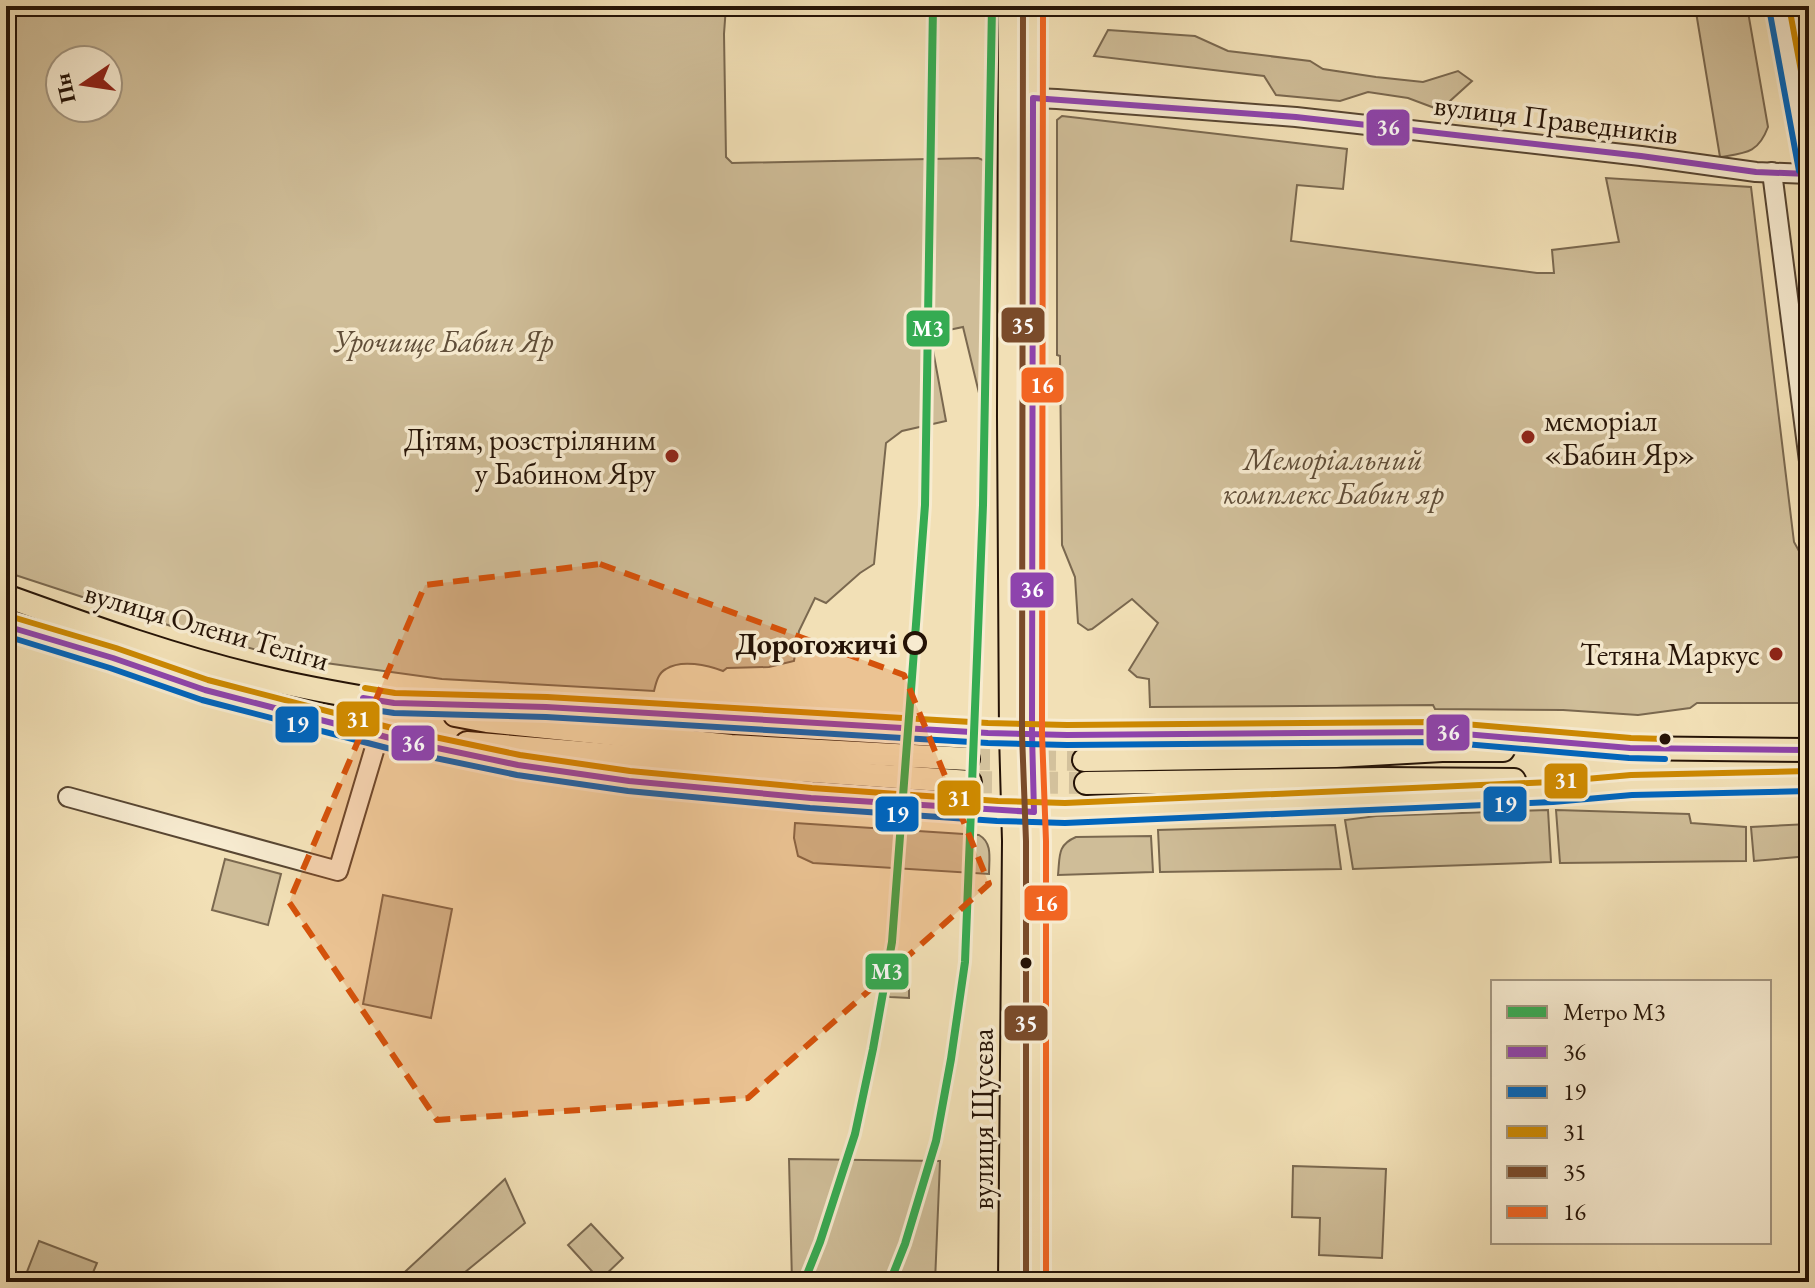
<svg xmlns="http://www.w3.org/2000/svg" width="1815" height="1288" viewBox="0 0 1815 1288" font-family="'EB Garamond',serif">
  <rect width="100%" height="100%" fill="#f2e0b6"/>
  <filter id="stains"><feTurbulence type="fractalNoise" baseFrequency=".0025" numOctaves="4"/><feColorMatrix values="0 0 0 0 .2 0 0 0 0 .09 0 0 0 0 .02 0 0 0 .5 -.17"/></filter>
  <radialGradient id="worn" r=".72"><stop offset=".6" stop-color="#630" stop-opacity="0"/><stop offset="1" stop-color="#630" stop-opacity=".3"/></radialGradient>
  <g fill="#cfbd98" stroke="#7a684f" stroke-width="2" fill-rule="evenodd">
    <path d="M6,6H726L724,34L726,157L732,163L978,158L983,160L987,166L983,385L979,393L963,327L930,334L946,421L902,431L886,443L874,564L860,573L826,603L815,598L799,631L794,661L769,667L727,668L723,671C708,665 681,659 666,669C658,673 656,683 654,691L442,679L282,657L171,626L6,572ZM60,60H108V108H60Z"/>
    <path d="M1695,6H1747L1768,127C1758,154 1745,153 1720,157Z"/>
    <polygon points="1108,30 1195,36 1228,51 1310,61 1323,69 1376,77 1423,82 1458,71 1472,81 1440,110 1408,98 1368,92 1340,101 1276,95 1264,76 1094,56"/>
    <polygon points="1062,116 1347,149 1343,189 1297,185 1291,241 1537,273 1554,273 1552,250 1619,242 1606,178 1751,187 1794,542 1809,569 1809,703 1697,703 1690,708 1638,715 1563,710 1435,709 1433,705 1150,707 1149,679 1137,677 1129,670 1158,623 1132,599 1092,629 1088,630 1078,623 1075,577 1062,545 1060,356 1057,355 1057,120"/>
    <polygon points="1548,810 1551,862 1353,869 1345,820 1376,816"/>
    <polygon points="1556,810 1689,814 1691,823 1746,827 1746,861 1560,863"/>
    <path d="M795,823L979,835C993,843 989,859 989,874L813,863L798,856L794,838Z"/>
    <polygon points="1809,824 1809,856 1754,861 1751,827"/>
    <polygon points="1335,825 1341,869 1160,872 1158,830"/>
    <path d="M1151,836L1153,872L1058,875C1060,856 1057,845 1076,837Z"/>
    <polygon points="225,859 281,874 268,925 212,910"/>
    <polygon points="383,895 452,909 431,1018 363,1004"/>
    <polygon points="882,960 909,961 909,998 890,997 881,991"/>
    <polygon points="789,1159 940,1161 935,1282 792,1282"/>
    <polygon points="1293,1166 1386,1169 1382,1258 1319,1255 1320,1218 1292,1217"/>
    <polygon points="505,1179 525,1223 453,1282 394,1282"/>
    <polygon points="591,1224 623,1258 600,1280 568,1245"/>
    <polygon points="39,1241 97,1263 89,1282 23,1282"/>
  </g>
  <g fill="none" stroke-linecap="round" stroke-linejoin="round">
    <g stroke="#d3c19c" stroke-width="22" stroke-dasharray="22 11" stroke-linecap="butt">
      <polyline points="968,759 1084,760"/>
      <polyline points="970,782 1086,783"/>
    </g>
    <g stroke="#584632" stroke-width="22">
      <g id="minor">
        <polyline points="1779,6 1809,169"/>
        <polyline points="1010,97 1057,99 1296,117 1641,156 1756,172 1809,174"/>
        <polyline points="1772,172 1809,461"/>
        <polyline points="68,797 338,871 379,734"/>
      </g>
    </g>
    <g stroke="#251306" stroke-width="26">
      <g id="major">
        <polyline points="1010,6 1009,417 1011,734 1014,841 1010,1282"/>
        <polyline points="1033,6 1032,734 1036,841 1036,1282"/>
        <path d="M6,596C92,627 178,658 268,679C313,690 359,697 405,705"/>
        <polyline points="6,626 113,658 205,690 390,738 518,765 629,781 811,798 998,811 1065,813 1553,792 1631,785 1809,781"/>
        <polyline points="394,703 546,707 782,722 1052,735 1441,732 1630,748"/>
        <polyline points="455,715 487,721 731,746 968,759"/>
        <polyline points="467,743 726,765 970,782"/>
        <polyline points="1617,748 1809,750"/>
        <polyline points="1084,760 1336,756 1442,750 1503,750"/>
        <polyline points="1086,783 1383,779 1514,780"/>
      </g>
    </g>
    <use href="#minor" stroke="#f7ebd0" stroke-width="18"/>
    <use href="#major" stroke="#f2e0b6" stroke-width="22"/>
    <g stroke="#f7ebd0" stroke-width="12">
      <g id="bus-1">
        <polyline points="6,626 113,658 205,690 390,738 518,765 629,781 811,798 1034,812 1032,734 1033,98 1296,117 1641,156 1756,172 1809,174"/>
        <polyline points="363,698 394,703 546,707 988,733 1067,735 1441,732 1630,748 1809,750"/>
      </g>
    </g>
    <g stroke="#f7ebd0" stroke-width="12">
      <g id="bus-2">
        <polyline points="1769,8 1799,171"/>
        <polyline points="6,636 110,668 202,700 387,748 517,775 628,791 810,808 997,821 1065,823 1553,802 1632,795 1809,791"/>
        <polyline points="361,708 394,713 546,717 988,743 1067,745 1441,742 1629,758 1665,759"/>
      </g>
    </g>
    <g stroke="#f7ebd0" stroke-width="12">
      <g id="bus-3">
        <polyline points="1789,6 1809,114"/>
        <polyline points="9,616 116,648 208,680 392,728 520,755 630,771 812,788 998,801 1065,803 1552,782 1631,775 1809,771"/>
        <polyline points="365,688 395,693 547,697 988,723 1067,725 1441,722 1631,738 1665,739"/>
      </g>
    </g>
    <g stroke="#f7ebd0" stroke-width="12">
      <polyline id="bus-4" points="1023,6 1022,734 1026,841 1026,1282"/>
    </g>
    <g stroke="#f7ebd0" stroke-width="12">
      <polyline id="bus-5" points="1043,6 1042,734 1046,841 1046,1282"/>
    </g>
    <use href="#bus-1" stroke="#8e44ad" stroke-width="6"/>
    <use href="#bus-2" stroke="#0065bd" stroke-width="6"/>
    <use href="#bus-3" stroke="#cd8901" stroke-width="6"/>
    <use href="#bus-4" stroke="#7a4b2a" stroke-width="6"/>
    <use href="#bus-5" stroke="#f26522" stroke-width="6"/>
    <g stroke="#f7ebd0" stroke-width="14">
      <g id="metro-1">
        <polyline points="804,1282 820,1242 855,1134 873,1049 892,942 925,505 933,6"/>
        <polyline points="890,1282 905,1244 936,1141 951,1059 965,962 983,505 992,6"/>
      </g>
    </g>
    <use href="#metro-1" stroke="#35ab52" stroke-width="8"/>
  </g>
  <path fill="#d4520b" fill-opacity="0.2" stroke="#d4520b" stroke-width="6" stroke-dasharray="16 10" stroke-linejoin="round" d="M600,564L904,675L989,884L748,1098L437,1120L289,902L425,585Z"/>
  <g fill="#8f2418" stroke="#f7ebd0" stroke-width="3">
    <circle cx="1528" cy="437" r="8"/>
    <circle cx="672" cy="456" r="8"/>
    <circle cx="1776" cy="654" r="8"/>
  </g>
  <circle fill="#f7ebd0" stroke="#251306" stroke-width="4" cx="915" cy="643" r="10"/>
  <g fill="#251306" stroke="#f7ebd0" stroke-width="3">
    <circle cx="1665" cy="739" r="7"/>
    <circle cx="1026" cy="963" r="7"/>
  </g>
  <g text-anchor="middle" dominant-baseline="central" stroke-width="7" stroke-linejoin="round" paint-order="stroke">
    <g font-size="30" fill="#251306" stroke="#f7ebd0">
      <text transform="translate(1556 119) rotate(7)">вулиця Праведників</text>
      <text transform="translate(207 626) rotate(16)">вулиця Олени Теліги</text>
      <text transform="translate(982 1119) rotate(-90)">вулиця Щусєва</text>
    </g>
    <g font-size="30" font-style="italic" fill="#604e39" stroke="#f7ebd0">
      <text x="443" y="341">Урочище Бабин Яр</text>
      <text x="1333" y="459">Меморіальний<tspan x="1333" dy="34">комплекс Бабин яр</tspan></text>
    </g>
    <g font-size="30" fill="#251306" stroke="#f7ebd0" text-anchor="end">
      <text x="1544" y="420" text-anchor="start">меморіал<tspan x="1544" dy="34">«Бабин Яр»</tspan></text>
      <text x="656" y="439">Дітям, розстріляним<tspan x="656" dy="34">у Бабином Яру</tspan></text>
      <text x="1760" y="654">Тетяна Маркус</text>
    </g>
    <g font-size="30" font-weight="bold" fill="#251306" stroke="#f7ebd0" text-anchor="end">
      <text x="897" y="643">Дорогожичі</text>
    </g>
  </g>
  <g stroke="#f7ebd0" stroke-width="3">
    <rect x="1365" y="108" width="46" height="39" rx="8" fill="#8e44ad"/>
    <rect x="1000" y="306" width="46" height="38" rx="8" fill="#7a4b2a"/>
    <rect x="905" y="309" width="46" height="39" rx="8" fill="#35ab52"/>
    <rect x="1020" y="366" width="45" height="38" rx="8" fill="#f26522"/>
    <rect x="1009" y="571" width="46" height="38" rx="8" fill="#8e44ad"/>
    <rect x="335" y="700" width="46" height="38" rx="8" fill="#cd8901"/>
    <rect x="274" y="705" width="46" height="39" rx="8" fill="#0065bd"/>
    <rect x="1425" y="713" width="46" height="39" rx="8" fill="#8e44ad"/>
    <rect x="390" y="724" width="46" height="38" rx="8" fill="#8e44ad"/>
    <rect x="1543" y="762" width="46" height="38" rx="8" fill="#cd8901"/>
    <rect x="936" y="779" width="46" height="38" rx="8" fill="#cd8901"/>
    <rect x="1482" y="785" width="46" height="38" rx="8" fill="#0065bd"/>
    <rect x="874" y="795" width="46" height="38" rx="8" fill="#0065bd"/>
    <rect x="1023" y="884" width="46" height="38" rx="8" fill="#f26522"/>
    <rect x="864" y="952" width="46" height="39" rx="8" fill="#35ab52"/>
    <rect x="1003" y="1004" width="46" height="38" rx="8" fill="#7a4b2a"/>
  </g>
  <g font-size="22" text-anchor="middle" font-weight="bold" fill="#fff">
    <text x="1388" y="135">36</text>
    <text x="1023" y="333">35</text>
    <text x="928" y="336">M3</text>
    <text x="1042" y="393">16</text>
    <text x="1032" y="597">36</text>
    <text x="358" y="727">31</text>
    <text x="297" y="732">19</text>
    <text x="1448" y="740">36</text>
    <text x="413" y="751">36</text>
    <text x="1566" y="788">31</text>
    <text x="959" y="806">31</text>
    <text x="1505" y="812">19</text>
    <text x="897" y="822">19</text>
    <text x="1046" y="911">16</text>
    <text x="887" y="979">M3</text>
    <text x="1026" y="1031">35</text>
  </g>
  <rect width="1815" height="1288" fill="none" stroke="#f2e0b6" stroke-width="32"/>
  <rect x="8" y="8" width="1799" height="1272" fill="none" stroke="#251306" stroke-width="4"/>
  <rect x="16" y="16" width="1783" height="1256" fill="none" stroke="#251306" stroke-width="2"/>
  <rect x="1491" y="980" width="280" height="264" fill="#f7ebd0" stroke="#a3957f" stroke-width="2"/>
  <rect x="1507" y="1006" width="40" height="12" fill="#35ab52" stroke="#a3957f" stroke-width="2"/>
  <text x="1563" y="1020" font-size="24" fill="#251306">Метро M3</text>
  <rect x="1507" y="1046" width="40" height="12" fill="#8e44ad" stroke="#a3957f" stroke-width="2"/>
  <text x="1563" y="1060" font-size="24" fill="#251306">36</text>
  <rect x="1507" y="1086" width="40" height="12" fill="#0065bd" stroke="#a3957f" stroke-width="2"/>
  <text x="1563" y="1100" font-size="24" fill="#251306">19</text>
  <rect x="1507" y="1126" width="40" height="12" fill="#cd8901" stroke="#a3957f" stroke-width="2"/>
  <text x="1563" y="1140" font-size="24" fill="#251306">31</text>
  <rect x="1507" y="1166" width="40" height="12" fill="#7a4b2a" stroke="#a3957f" stroke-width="2"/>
  <text x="1563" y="1180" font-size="24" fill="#251306">35</text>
  <rect x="1507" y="1206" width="40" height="12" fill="#f26522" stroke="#a3957f" stroke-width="2"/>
  <text x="1563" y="1220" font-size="24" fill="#251306">16</text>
  <g transform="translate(84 84) rotate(257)"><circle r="38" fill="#f7ebd0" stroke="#a3957f" stroke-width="2"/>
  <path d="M0-6L14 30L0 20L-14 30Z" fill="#8f2418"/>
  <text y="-12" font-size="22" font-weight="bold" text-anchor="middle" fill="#251306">Пн</text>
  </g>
  <rect width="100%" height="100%" filter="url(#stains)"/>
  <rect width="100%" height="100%" fill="url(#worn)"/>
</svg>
